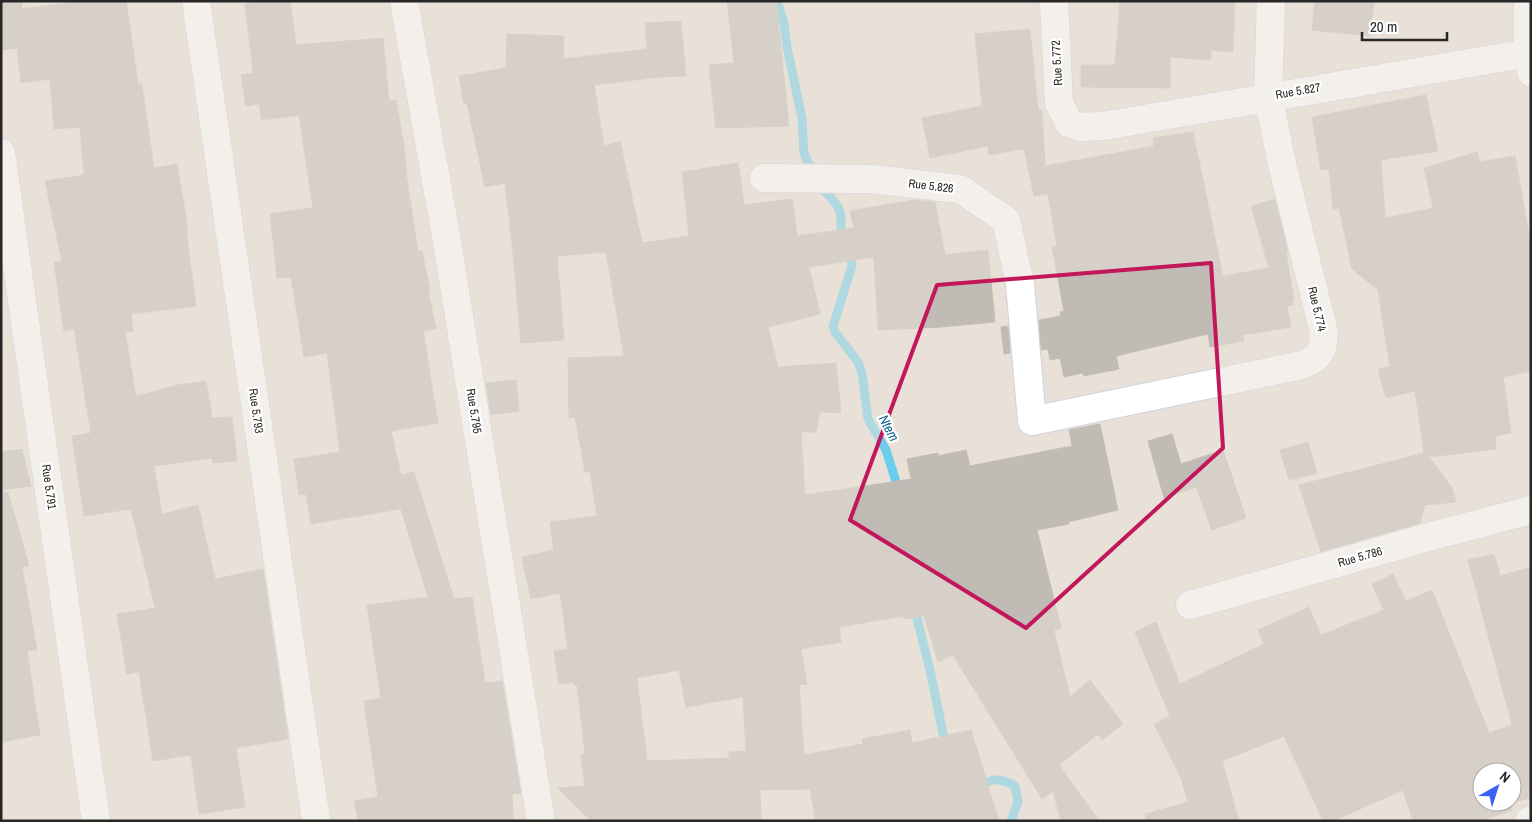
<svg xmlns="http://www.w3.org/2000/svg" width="1532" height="822" viewBox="0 0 1532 822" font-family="'Archivo Narrow',sans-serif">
  <rect width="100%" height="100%" fill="#e9e1d8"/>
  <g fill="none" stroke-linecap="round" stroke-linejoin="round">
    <g stroke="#6ccceb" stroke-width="9">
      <polyline points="777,1 784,23 787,47 802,118 804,153 813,174"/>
      <path d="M819,185C842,210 843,207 840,241"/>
      <polyline points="846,252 851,259 852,266 833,326 835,332 858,362 862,373 868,419 886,450 899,491"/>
      <polyline points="914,607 930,670 946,748"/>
      <path d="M978,788C992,777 1000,778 1015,786L1018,802L1011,821"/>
    </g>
  </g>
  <g fill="#c1bbb5" stroke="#c4bdb2" fill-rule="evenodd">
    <polygon points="1,1 22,1 22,9 83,1 126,1 138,83 142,85 154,168 177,164 188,229 186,230 196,306 131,314 133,331 125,332 136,396 178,385 206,381 212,418 232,417 237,461 213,463 212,458 154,466 162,514 198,505 215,579 263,569 288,739 236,748 245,807 199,814 191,755 153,761 139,672 127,674 117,614 155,608 131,509 84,516 72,436 91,433 74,329 64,331 54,262 62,262 45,181 84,175 80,127 54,129 50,79 21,83 17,48 1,50"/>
    <polygon points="267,1 290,1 296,45 383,38 389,101 396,100 404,146 407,173 406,173 418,252 422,251 430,290 428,290 436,329 423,331 438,423 391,431 401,475 414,472 454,599 472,597 485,683 502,681 521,793 512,794 513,821 358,821 354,801 378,797 364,701 381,698 367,605 428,597 401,509 311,524 306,494 299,495 294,459 340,452 327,353 304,357 291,277 277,278 270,214 313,208 299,115 262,120 259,104 246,106 241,75 253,73 252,70 253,70 245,4"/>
    <polygon points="727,1 776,1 789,126 716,128 709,65 734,63"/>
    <polygon points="1120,1 1235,1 1233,52 1211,50 1211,60 1170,57 1170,88 1081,87 1081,65 1115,65"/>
    <polygon points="1315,1 1374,1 1370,36 1312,30"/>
    <path d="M681,21L686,76L659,77L594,85L604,146L620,141L642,243L689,236L682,172L738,163L744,205L792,199L797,236L854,228L850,211L914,200L935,202L945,255L988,250L995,322L941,327L878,330L874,257L809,267L820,314L768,327L778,367L836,363L841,413L820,412L816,432H801L805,495L911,479L907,459L938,453V456L966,450L970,466L1072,446L1069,430L1100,424L1118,510L1068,522L1069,524L1037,530L1061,628L1054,630L1070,697L1090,680L1123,724L1102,740L1098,734L1059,765L1099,821H1061L1053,791L1042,799L953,655L938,662L924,616L904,619V616L839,627L841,642L801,649L807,684L799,685L804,755L863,744L862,739L910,730L912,743L971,730L999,821H816L810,789L760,790L761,821H591L558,788L585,786L581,754H585L577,685H574V682L559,684L554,651L568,649L560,593L531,599L522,557L554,550L550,522L597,516L590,471L585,472L575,417L569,418L568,358L624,356L606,252L557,256L564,340L521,343L513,252L505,183L485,187L467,103H464L459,76L506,68L507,34L564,36L563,59L647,49L645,23ZM679,670L686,707L743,697L746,751L729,752V758L647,761L637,678Z"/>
    <polygon points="1030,29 1038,110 1042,110 1045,166 1154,146 1153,138 1193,132 1223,276 1269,268 1251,206 1275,199 1288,252 1286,252 1294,300 1292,300 1293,305 1287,306 1291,327 1243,335 1244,341 1210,347 1208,334 1116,356 1119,369 1084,376 1083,373 1064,377 1060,358 1050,360 1048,349 1041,350 1039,320 1061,316 1060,312 1064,311 1052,247 1057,246 1046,182 1047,194 1034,196 1024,149 989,155 988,146 930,158 922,118 982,106 975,34"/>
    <polygon points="1426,95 1438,151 1381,160 1385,218 1433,208 1424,168 1477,152 1480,162 1515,156 1531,246 1531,371 1503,377 1511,433 1495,436 1496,449 1429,457 1452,488 1456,502 1425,505 1420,523 1321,552 1299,485 1424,453 1415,391 1386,398 1378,369 1390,367 1378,290 1352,269 1339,208 1333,209 1329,169 1321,170 1312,117"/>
    <polygon points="1008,326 1010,353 1004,354 1001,327"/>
    <polygon points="516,380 519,411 491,415 486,383"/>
    <polygon points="1172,434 1181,464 1223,450 1246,518 1212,530 1196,487 1164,498 1148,441"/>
    <polygon points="1308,442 1317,473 1289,480 1280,450"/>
    <polygon points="22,449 31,486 1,490 1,452"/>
    <polygon points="8,492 29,566 22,567 37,650 27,651 40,735 1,742 1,493"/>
    <polygon points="1494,554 1500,576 1531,567 1531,798 1512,802 1512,772 1482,772 1482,802 1512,802 1510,802 1512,810 1480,821 1413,821 1403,790 1333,821 1323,821 1284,736 1222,761 1239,821 1146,821 1145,814 1188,802 1181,778 1154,724 1170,716 1135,632 1156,622 1180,684 1264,644 1258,630 1309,607 1321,635 1384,610 1372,584 1393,574 1406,601 1432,590 1489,733 1512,725 1468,560"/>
  </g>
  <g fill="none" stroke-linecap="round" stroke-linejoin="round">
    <g stroke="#cdd1e0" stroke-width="30">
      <g id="street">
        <polyline points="196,1 316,821"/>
        <polyline points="404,1 445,230 541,821"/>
        <polyline points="1054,1 1059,103 1069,123 1081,127 1104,126 1528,53"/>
        <polyline points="1,153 96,821"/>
        <path d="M764,178L871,179L960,189L1006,220L1020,284L1032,421L1302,365C1320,357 1323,353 1324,333L1283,168L1268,97L1271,1"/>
        <polyline points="1190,605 1432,536 1531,510"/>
        <polyline points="1529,821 1531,820"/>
      </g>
    </g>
    <g stroke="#cdd1e0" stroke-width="30">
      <polyline id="secondary" points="1528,1 1528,53 1531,72"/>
    </g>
    <use href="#street" stroke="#fff" stroke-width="28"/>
    <use href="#secondary" stroke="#fff" stroke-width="28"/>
  </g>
  <path d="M0 0H1532V822H0ZM1211,263L1223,448L1026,628L850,520L937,285Z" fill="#e9e1d8" fill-opacity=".55" fill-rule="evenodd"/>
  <path fill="none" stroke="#c2185b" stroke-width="4" stroke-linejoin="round" d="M1211,263L1223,448L1026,628L850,520L937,285Z"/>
  <g text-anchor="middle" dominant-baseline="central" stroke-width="4.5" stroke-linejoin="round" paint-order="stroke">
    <g font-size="12" fill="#272727" stroke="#fff">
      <text transform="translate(1057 63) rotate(-93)">Rue 5.772</text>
      <text transform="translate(1298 91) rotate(-10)">Rue 5.827</text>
      <text transform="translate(931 186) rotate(7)">Rue 5.826</text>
      <text transform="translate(1317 309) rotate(77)">Rue 5.774</text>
      <text transform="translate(256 411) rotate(82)">Rue 5.793</text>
      <text transform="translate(474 411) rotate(81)">Rue 5.795</text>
      <text transform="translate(49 487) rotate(82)">Rue 5.791</text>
      <text transform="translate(1360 557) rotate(-16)">Rue 5.786</text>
    </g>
    <g font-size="14" font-style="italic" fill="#106891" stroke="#fff">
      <text transform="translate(889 428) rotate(62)">Ntem</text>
    </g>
  </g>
  <rect width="1532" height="822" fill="none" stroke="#272727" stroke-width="5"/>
  <g transform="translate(1497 787) rotate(39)"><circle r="24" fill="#ffffff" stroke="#a9a9a9"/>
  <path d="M0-4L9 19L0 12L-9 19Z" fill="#3a61f5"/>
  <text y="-8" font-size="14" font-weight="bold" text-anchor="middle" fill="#272727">N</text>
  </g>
  <path d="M1362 32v8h85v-8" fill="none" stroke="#272727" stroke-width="2.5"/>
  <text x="1370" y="32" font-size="15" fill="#272727" stroke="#ffffff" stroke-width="4" paint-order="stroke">20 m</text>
</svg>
